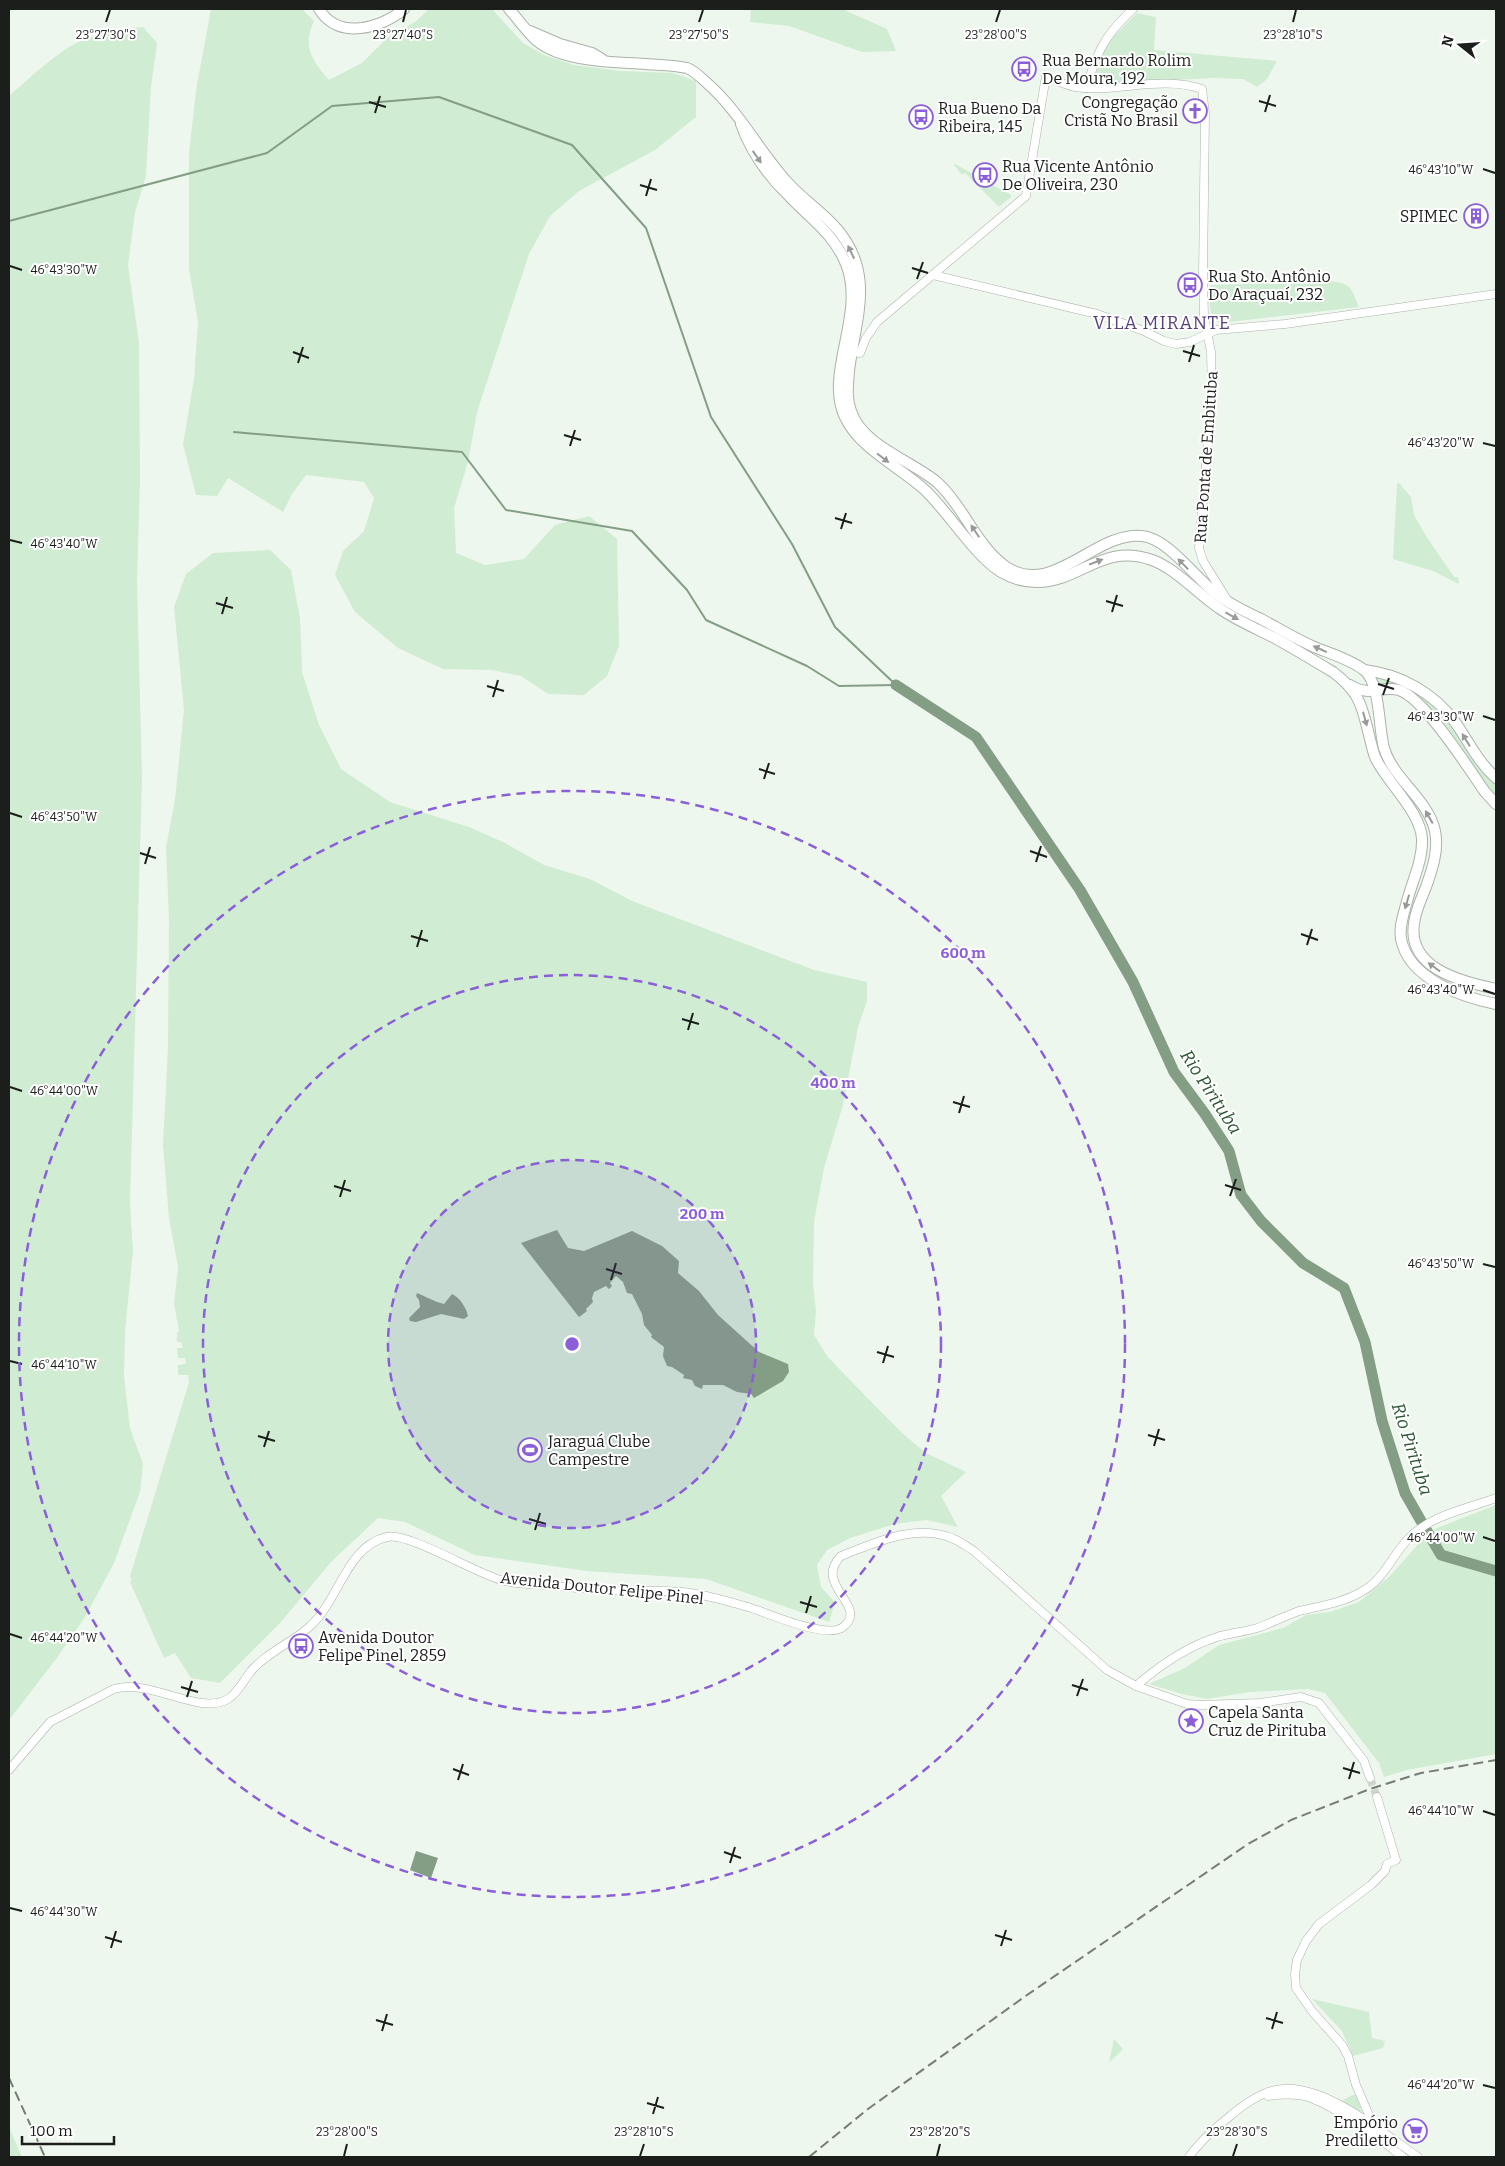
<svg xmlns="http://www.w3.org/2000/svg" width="1505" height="2166" viewBox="0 0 1505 2166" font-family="Bitter,serif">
  <rect width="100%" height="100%" fill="#eef7ee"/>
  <g fill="#d0ecd2">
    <path d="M211,9H302L314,21C302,47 312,60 329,80L362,63L386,39L415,22L429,9H492L523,43L544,55L574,65L621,71L673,73L696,81V117L655,150L579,191L550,216L529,254L477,412L468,462L454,508L456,553L485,565L524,559L555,525L589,516L617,539L619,646L607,676L584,695L548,694L521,676L492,670L443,669L398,648L355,612L335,575L343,551L364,531L374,498L364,482L306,475L292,494L283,512L228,478L217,496L196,495L183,444L194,379L198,322L189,269V154L196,90Z"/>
    <polygon points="751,9 842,9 887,29 896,51 862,52 789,26 750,22"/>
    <polygon points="1137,13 1156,17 1154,50 1277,61 1267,79 1257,87 1243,79 1214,78 1093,84 1099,62 1107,43"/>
    <path d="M143,27L157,43L151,87L146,176L135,212L128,265L139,343L140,480L137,581L142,778L130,1203L133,1251L125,1331L124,1376L130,1428L143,1464L140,1492L114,1563L85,1617L56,1659L9,1720V96C28,80 56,52 79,42C100,33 121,29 143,27Z"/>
    <polygon points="955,164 1011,195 1011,197 999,207 965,173 962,175 954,165"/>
    <path d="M1329,281C1351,283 1351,287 1359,307L1220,323L1213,320L1210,308L1211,285Z"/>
    <polygon points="1399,483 1411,497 1414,515 1426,536 1454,577 1458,577 1459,584 1433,571 1393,559 1397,484"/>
    <polygon points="270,550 291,570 300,618 302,672 319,725 341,769 390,802 469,827 505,843 544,865 590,879 632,901 814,970 867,982 867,1001 858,1027 843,1105 824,1168 814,1222 813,1283 816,1311 814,1335 827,1356 843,1373 902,1433 926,1453 966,1472 941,1496 958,1527 926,1520 895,1524 850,1538 827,1550 817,1565 821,1587 835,1602 829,1622 706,1579 587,1571 475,1555 405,1522 378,1518 331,1562 280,1623 220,1683 191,1678 175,1653 164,1658 130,1582 132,1580 130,1576 189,1382 188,1375 178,1375 178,1365 186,1364 185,1358 178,1358 177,1348 183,1348 181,1342 177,1342 177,1332 179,1331 174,1304 178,1267 169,1218 163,1145 168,1048 169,919 166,847 175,800 184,710 174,607 186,574 213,553"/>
    <path d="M1370,673L1413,690L1443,710L1496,781V798C1478,773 1435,701 1409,691C1401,687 1387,689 1378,689Z"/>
    <polygon points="1496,1505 1496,1754 1407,1770 1384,1777 1379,1763 1325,1693 1308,1689 1249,1692 1207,1699 1182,1694 1149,1684 1185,1668 1219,1645 1283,1628 1306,1615 1330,1612 1359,1602 1390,1576 1420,1542 1437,1528"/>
    <polygon points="1312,1999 1369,2012 1372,2038 1385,2041 1383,2048 1353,2056 1342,2031"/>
    <polygon points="1114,2039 1123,2049 1109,2063"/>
    <polygon points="1352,2095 1356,2095 1363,2117 1343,2104 1343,2100"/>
    <polygon points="9,2127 22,2157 9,2157"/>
  </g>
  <g fill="#839e84">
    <polygon points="557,1230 568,1248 584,1251 632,1231 662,1246 679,1261 678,1273 699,1291 718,1315 759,1352 788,1364 789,1372 783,1381 754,1398 751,1394 737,1392 723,1385 703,1385 702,1389 695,1386 692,1380 683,1378 684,1375 672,1367 667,1366 663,1356 664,1347 651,1337 652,1335 644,1325 642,1314 632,1294 627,1293 623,1282 616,1276 610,1283 612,1286 609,1289 606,1286 594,1292 592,1298 593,1302 586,1309 587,1311 579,1317 521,1243"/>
    <path d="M417,1293L437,1302L444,1304L452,1294C460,1298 466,1307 468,1316L464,1319L441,1314L416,1322L410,1321L409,1318L420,1307L419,1300L416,1296Z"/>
    <polygon points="416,1851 438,1858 431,1878 410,1870"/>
  </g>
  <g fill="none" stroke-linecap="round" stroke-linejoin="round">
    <g stroke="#839e84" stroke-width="2">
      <polyline points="9,221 267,153 332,106 439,97 572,145 646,228 711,417 792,544 835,627 896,685"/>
      <polyline points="234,432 462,452 506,510 632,531 687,590 706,620 807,666 839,686 896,685"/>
    </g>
    <g stroke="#839e84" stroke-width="11">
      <polyline points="896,685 976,737 1080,890 1133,982 1174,1072 1205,1114 1229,1151 1241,1195 1261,1221 1303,1263 1344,1288 1365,1342 1382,1421 1405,1493 1421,1521"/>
      <polyline points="1427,1531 1441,1555 1496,1571"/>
    </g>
    <polyline stroke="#ced6ce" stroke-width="8" stroke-dasharray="8 4" stroke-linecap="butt" points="1370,1778 1377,1797"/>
    <g stroke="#aab2aa" stroke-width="9">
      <g id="minor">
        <path d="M1086,88C1098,50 1104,36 1133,9"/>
        <polyline points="933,275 1097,314 1144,331 1164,341 1176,344 1190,342 1216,330 1285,324 1496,294"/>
        <path d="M848,351L860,353L866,338L877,322L1026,196L1046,76C1055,80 1065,85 1075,87C1116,93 1161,75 1202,89L1205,113L1203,277L1204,316L1211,352L1212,393L1199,548L1203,561L1226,598"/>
        <path d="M1136,1686C1160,1665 1186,1647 1217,1637C1230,1633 1244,1632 1257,1628C1271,1623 1285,1616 1299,1611C1320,1606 1342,1603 1361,1592C1384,1580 1391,1557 1408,1539C1430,1515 1467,1509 1496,1498"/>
        <path d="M9,1770L50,1722L114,1689C149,1678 200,1716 228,1699C238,1693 244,1680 251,1671C270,1649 300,1640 318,1618C340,1592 350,1545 387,1537C408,1532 475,1573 501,1580C515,1584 531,1584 546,1585C567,1587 588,1590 609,1590C633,1591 658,1590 682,1592C704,1594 727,1601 748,1607C768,1613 827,1640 843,1627C870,1606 812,1585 841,1556C875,1543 917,1522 954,1539C961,1542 967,1547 974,1551L1107,1670L1136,1686L1187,1704L1201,1705L1260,1703L1301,1697L1319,1703L1364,1761L1370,1778"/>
        <path d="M1268,2096C1282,2094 1297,2093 1311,2098C1339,2109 1379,2138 1403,2157"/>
        <polyline points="1369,2133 1372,2122 1356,2085 1348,2056 1342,2045 1312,2011 1296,1988 1295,1974 1297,1960 1306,1941 1319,1924 1371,1885 1385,1871 1387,1864 1396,1860 1377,1797"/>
        <path d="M1189,2157C1200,2141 1214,2129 1229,2117C1243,2105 1264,2090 1283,2089C1325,2085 1384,2133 1418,2157"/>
      </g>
    </g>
    <g stroke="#aab2aa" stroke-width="12">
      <g id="major">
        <path d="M319,9C338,41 382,28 404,9"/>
        <path d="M509,9C518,19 526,31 536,40C561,62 614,62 646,64C659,65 675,65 687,68C695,71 701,78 707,83C741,113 759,152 789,184C804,200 823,213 837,229C876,275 855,319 849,371C848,384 846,398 851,411C862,446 913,461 938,483C964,507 976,545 1005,566C1052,599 1095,531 1142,536C1168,538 1196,579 1218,595C1231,605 1246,612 1261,619C1278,628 1294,638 1312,646C1328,653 1350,659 1364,670C1381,684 1378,727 1384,748C1393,779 1428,799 1435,831C1439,850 1432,870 1426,887C1422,897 1417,908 1415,918C1403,968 1460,981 1496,989"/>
        <polyline points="530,31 560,44 592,53 602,59"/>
        <path d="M741,124C751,152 769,177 790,197C811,219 834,234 846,264C866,314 825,371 844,415C859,449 899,466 925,490C949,513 975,556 1001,572C1011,578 1024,582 1036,582C1079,583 1102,542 1152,560C1175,568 1198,594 1219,608C1236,620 1255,628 1273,637C1293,648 1313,660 1333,672C1361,693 1362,707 1370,739C1372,746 1373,754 1377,761C1389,784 1421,813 1422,839C1423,861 1411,884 1406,905C1403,916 1399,928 1401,939C1409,979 1461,997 1496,1004"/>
        <path d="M1364,670C1400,674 1434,693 1455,722C1469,742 1478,762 1496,778"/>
        <path d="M1350,685C1371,698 1380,685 1399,690C1424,698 1469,769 1485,792L1496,804"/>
      </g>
    </g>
    <use href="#minor" stroke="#fff" stroke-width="8"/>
    <use href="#major" stroke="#fff" stroke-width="10"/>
    <g stroke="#767c76" stroke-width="2" stroke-dasharray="10 5" stroke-linecap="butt">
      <polyline points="9,2078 45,2157"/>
      <polyline points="809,2157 868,2109 1027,1995 1248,1844 1291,1820 1370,1789 1421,1773 1496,1760"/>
    </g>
  </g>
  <defs><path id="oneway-solid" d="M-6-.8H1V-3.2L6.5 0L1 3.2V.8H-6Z" transform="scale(1.25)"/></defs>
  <g fill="#989a98">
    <use href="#oneway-solid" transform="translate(757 157) rotate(55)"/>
    <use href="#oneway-solid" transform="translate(851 252) rotate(-115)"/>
    <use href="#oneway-solid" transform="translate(883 458) rotate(37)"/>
    <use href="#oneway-solid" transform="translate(975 531) rotate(-124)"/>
    <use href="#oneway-solid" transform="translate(1096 562) rotate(-21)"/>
    <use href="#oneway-solid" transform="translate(1183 564) rotate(-134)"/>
    <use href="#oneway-solid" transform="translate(1232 616) rotate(29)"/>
    <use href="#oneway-solid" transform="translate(1320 649) rotate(-156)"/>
    <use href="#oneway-solid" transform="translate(1365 719) rotate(75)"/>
    <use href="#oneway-solid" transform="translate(1466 740) rotate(-122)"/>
    <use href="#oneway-solid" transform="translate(1429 817) rotate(-120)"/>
    <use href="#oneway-solid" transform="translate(1407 902) rotate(106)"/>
    <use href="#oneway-solid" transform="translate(1434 967) rotate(-144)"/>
  </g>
  <path fill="none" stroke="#1b1e1b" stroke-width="2" d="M106,22L110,10M403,22L406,10M699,22L703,10M996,22L1000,10M1293,22L1296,10M1259,101L1276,106M369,102L386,107M1265,112L1270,95M375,113L380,96M1483,169L1495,173M640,185L657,190M646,196L651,179M10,266L22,270M912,268L928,273M917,279L923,262M1183,351L1200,356M293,352L309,358M1189,362L1194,345M298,363L303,347M564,435L581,440M1483,443L1495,446M570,446L575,430M835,518L852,523M841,529L846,513M10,540L22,543M1106,601L1123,606M216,603L233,608M1112,612L1117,595M222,614L227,597M1378,684L1394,689M487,686L504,691M1383,695L1389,678M493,697L498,680M1483,716L1495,720M759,769L775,774M764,779L769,763M10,813L22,817M1030,851L1047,857M140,853L156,858M1036,862L1041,846M145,864L150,847M1301,934L1318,940M411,936L428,941M1307,945L1312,929M417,947L422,930M1483,990L1495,994M682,1019L699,1024M688,1030L693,1013M10,1087L22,1091M953,1102L970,1107M959,1113L964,1096M1225,1185L1241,1190M334,1186L351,1191M1230,1196L1236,1179M340,1197L345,1180M1483,1264L1495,1267M606,1269L622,1274M611,1280L616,1263M877,1352L894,1357M10,1361L22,1364M883,1363L888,1346M1148,1435L1165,1440M258,1436L275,1441M1154,1446L1159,1429M264,1447L269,1431M529,1519L546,1524M535,1530L540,1513M1483,1537L1495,1541M800,1602L817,1607M806,1613L811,1596M10,1634L22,1638M1072,1685L1088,1690M181,1687L198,1692M1077,1696L1083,1679M187,1697L192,1681M1343,1768L1360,1773M453,1769L469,1775M1349,1779L1354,1762M458,1780L463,1764M1483,1811L1495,1815M724,1852L741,1858M730,1863L735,1847M10,1908L22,1911M995,1935L1012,1940M105,1937L122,1942M1001,1946L1006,1930M111,1948L116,1931M1266,2018L1283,2023M376,2020L393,2025M1272,2029L1277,2012M382,2031L387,2014M1483,2085L1495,2088M647,2103L664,2108M653,2114L658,2097M344,2156L347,2144M640,2156L644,2144M937,2156L940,2144M1233,2156L1237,2144"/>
  <circle cx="572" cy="1344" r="184" fill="#8a5fd9" fill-opacity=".12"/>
  <g fill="none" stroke="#8a5fd9" stroke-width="2.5" stroke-dasharray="9 6">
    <circle cx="572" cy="1344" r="184"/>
    <circle cx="572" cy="1344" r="369"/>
    <circle cx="572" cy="1344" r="553"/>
  </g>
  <defs>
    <g id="bus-ring" transform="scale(1.25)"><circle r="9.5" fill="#fff" stroke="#8a5fd9" stroke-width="1.5"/><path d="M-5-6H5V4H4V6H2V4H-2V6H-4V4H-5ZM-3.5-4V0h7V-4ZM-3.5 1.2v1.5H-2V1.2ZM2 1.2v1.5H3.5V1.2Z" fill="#8a5fd9"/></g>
    <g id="church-ring" transform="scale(1.25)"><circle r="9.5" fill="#fff" stroke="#8a5fd9" stroke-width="1.5"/><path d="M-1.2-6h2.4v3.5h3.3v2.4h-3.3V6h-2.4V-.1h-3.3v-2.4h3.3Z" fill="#8a5fd9"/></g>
    <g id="building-ring" transform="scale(1.25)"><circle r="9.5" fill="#fff" stroke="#8a5fd9" stroke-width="1.5"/><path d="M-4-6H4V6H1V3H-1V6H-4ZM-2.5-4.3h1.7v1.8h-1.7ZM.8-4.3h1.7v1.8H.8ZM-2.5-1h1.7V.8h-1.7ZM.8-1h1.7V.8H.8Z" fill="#8a5fd9"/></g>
    <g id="stadium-ring" transform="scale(1.25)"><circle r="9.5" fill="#fff" stroke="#8a5fd9" stroke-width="1.5"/><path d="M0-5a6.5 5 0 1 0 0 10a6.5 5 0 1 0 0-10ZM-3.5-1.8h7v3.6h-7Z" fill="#8a5fd9"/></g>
    <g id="sight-ring" transform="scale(1.25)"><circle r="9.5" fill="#fff" stroke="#8a5fd9" stroke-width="1.5"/><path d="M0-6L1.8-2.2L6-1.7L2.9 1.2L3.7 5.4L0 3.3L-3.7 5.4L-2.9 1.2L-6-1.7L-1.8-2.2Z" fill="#8a5fd9"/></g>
    <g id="supermarket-ring" transform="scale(1.25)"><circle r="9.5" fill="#fff" stroke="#8a5fd9" stroke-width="1.5"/><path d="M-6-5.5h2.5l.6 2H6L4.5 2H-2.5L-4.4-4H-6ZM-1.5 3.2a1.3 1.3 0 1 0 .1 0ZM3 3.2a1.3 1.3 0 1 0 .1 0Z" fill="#8a5fd9"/></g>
  </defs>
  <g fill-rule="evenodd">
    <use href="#bus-ring" x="1024" y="69"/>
    <use href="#church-ring" x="1195" y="111"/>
    <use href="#bus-ring" x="921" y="117"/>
    <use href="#bus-ring" x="985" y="175"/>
    <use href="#building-ring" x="1476" y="216"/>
    <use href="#bus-ring" x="1190" y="285"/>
    <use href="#stadium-ring" x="530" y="1450"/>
    <use href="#bus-ring" x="301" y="1646"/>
    <use href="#sight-ring" x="1191" y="1721"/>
    <use href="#supermarket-ring" x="1415" y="2131"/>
  </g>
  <g text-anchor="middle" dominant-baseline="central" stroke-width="4" stroke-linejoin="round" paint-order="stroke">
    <g font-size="16" fill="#1b1e1b" stroke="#fff" text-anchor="start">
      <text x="1042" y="60">Rua Bernardo Rolim<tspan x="1042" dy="18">De Moura, 192</tspan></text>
      <text x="1178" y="102" text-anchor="end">Congregação<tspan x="1178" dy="18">Cristã No Brasil</tspan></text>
      <text x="938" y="108">Rua Bueno Da<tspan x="938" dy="18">Ribeira, 145</tspan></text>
      <text x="1002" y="166">Rua Vicente Antônio<tspan x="1002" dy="18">De Oliveira, 230</tspan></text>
      <text x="1458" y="216" text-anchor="end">SPIMEC</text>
      <text x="1208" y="276">Rua Sto. Antônio<tspan x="1208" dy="18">Do Araçuaí, 232</tspan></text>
      <text x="548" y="1441">Jaraguá Clube<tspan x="548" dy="18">Campestre</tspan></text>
      <text x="318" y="1637">Avenida Doutor<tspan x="318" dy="18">Felipe Pinel, 2859</tspan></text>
      <text x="1208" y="1712">Capela Santa<tspan x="1208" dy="18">Cruz de Pirituba</tspan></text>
      <text x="1398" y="2122" text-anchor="end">Empório<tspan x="1398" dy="18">Prediletto</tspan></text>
    </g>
    <g font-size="16" fill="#1b1e1b" stroke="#fff">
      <text transform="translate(1206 457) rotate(-86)">Rua Ponta de Embituba</text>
      <text transform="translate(602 1588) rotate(6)">Avenida Doutor Felipe Pinel</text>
    </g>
    <g font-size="18" letter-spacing="1" fill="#55417e" stroke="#fff">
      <text x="1162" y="323">VILA MIRANTE</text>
    </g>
    <g font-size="18" font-style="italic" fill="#2a5530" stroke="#fff">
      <text transform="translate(1211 1092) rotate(57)">Rio Pirituba</text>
      <text transform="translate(1412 1449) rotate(72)">Rio Pirituba</text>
    </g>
  </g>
  <g font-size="12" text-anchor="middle" fill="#1b1e1b" stroke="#fff" stroke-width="4" stroke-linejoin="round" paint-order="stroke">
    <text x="106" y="39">23°27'30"S</text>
    <text x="403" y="39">23°27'40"S</text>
    <text x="699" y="39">23°27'50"S</text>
    <text x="996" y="39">23°28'00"S</text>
    <text x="1293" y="39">23°28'10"S</text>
    <text x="1441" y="174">46°43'10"W</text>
    <text x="64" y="274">46°43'30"W</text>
    <text x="1441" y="447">46°43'20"W</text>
    <text x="64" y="548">46°43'40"W</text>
    <text x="1441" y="721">46°43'30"W</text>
    <text x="64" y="821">46°43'50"W</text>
    <text x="1441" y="994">46°43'40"W</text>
    <text x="64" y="1095">46°44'00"W</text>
    <text x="1441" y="1268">46°43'50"W</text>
    <text x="64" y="1369">46°44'10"W</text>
    <text x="1441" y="1542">46°44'00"W</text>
    <text x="64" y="1642">46°44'20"W</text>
    <text x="1441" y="1815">46°44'10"W</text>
    <text x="64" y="1916">46°44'30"W</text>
    <text x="1441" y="2089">46°44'20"W</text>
    <text x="347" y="2136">23°28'00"S</text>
    <text x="644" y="2136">23°28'10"S</text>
    <text x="940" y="2136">23°28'20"S</text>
    <text x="1237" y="2136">23°28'30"S</text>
  </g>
  <circle cx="572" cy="1344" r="8" fill="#8a5fd9" stroke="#fff" stroke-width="2.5"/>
  <g font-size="15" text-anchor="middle" font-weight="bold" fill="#8a5fd9" stroke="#fff" stroke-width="4" stroke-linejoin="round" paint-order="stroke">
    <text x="963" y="958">600 m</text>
    <text x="833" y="1088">400 m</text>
    <text x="702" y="1219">200 m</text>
  </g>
  <rect width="1505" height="2166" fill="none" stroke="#1b1e1b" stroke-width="20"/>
  <g transform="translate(1460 45) rotate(287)" stroke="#ffffff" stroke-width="4" paint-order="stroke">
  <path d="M0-4L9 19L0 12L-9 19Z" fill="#1b1e1b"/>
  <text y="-8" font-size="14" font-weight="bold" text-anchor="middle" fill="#1b1e1b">N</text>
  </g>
  <path d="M22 2136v8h92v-8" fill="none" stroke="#1b1e1b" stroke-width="2.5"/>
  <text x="30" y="2136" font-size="15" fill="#1b1e1b" stroke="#ffffff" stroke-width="4" paint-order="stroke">100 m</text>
</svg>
